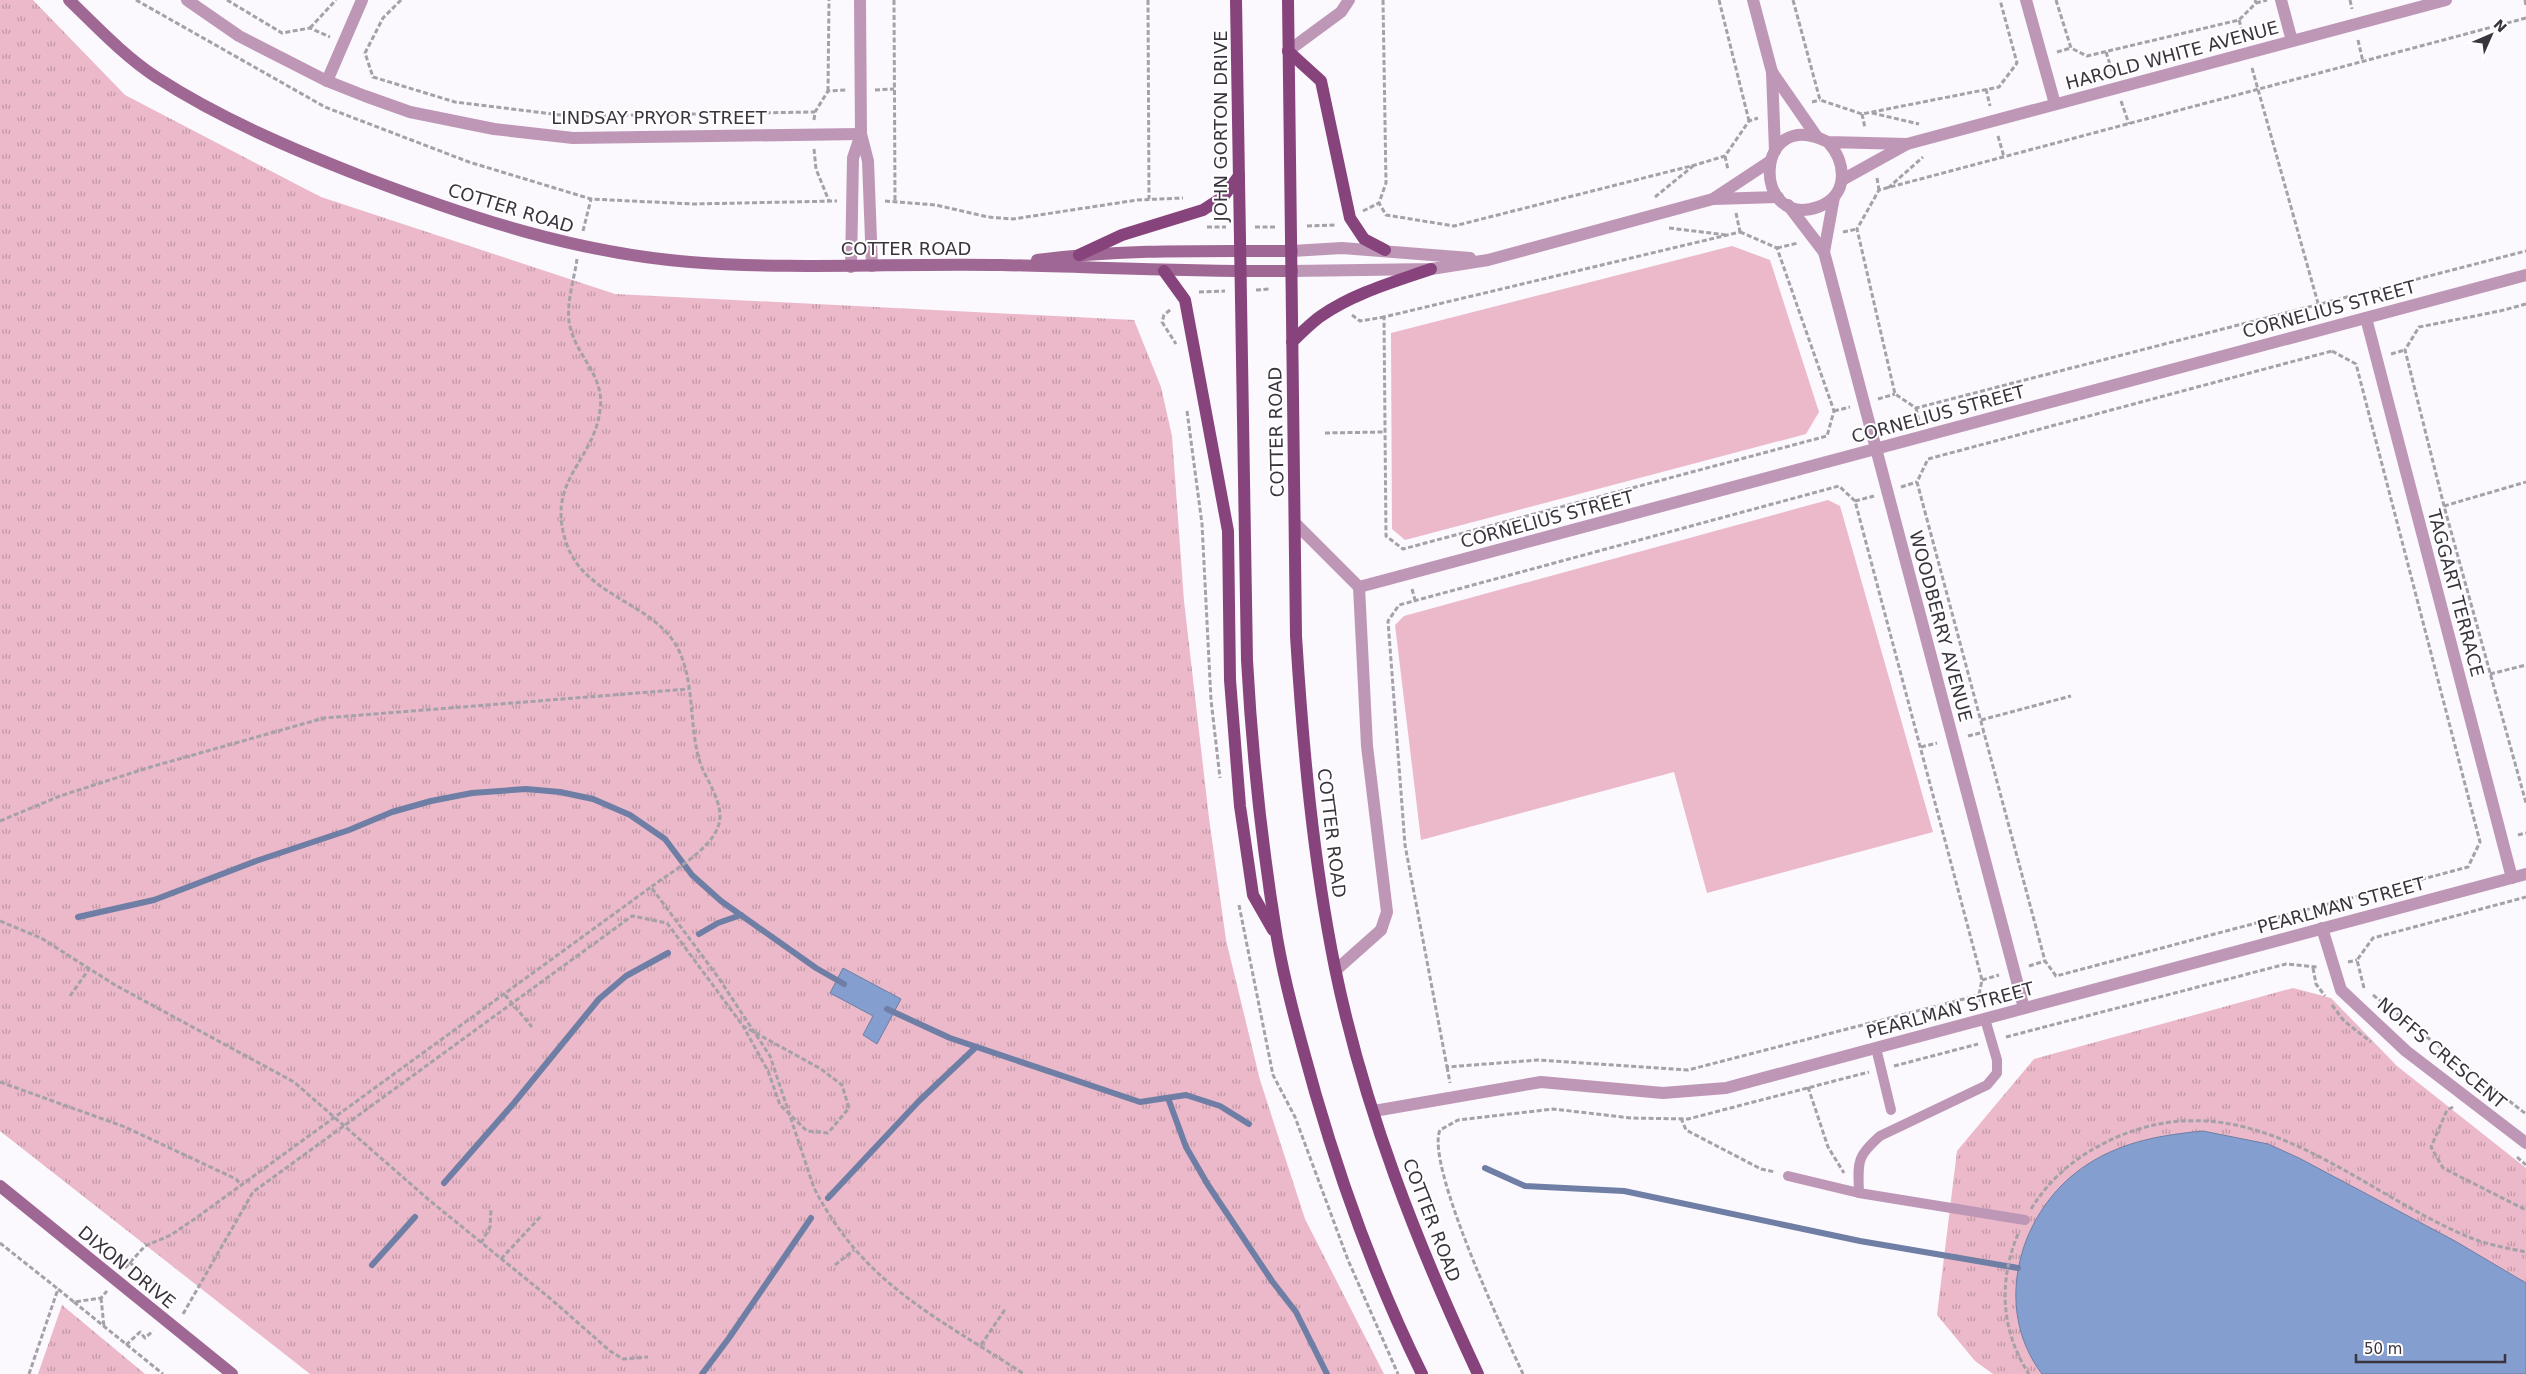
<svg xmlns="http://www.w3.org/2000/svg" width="2526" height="1374" viewBox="0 0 2526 1374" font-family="'DejaVu Sans',sans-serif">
  <defs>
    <pattern id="park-tufts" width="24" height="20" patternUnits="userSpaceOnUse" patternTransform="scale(1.25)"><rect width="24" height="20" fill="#ebb9c9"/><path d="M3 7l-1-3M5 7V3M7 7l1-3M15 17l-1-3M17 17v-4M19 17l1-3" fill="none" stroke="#bf97a5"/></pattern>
  </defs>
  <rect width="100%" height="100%" fill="#fbf8fe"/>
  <g fill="#ebb9c9">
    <polygon points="1732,246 1770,260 1819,412 1806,434 1405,540 1392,529 1391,333"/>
    <polygon points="1828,500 1840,506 1933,832 1707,893 1674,772 1421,840 1395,625 1404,616"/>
  </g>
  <g fill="url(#park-tufts)">
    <polygon points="0,0 33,0 125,95 321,197 615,294 1134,320 1161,387 1172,436 1184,601 1209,818 1226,940 1260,1080 1305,1219 1384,1374 310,1374 0,1131"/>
    <polygon points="2293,988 2331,998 2397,1066 2526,1168 2526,1374 1993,1374 1975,1361 1937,1315 1957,1151 2034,1059"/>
    <polygon points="62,1305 145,1374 38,1374"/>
  </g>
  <g fill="#859ed0" stroke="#6e7ea4">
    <polygon points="843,968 901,999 877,1044 863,1035 873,1016 830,993"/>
    <path d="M2203,1131L2268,1144L2299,1158L2455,1241L2526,1283V1374H2042C1991,1307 2019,1208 2088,1164C2124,1141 2162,1135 2203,1131Z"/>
  </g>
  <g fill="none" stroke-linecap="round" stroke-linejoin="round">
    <g stroke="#6e7ea4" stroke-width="6">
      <polyline points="78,917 154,900 256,861 349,830 392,812 431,801 472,793 526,789 560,792 593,799 630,815 665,839 692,875 721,901 816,968 844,984"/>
      <polyline points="699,934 718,923 741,915"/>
      <polyline points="887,1009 950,1038 1140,1102 1186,1095 1220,1106 1249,1124"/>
      <polyline points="1168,1098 1186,1147 1208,1185 1272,1281 1296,1312 1327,1374"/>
      <polyline points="1485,1168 1525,1186 1624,1191 1860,1241 2018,1268"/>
      <polyline points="444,1183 514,1103 599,999 626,976 668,953"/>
      <polyline points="828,1198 919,1101 976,1047"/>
      <polyline points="372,1265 415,1217"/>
      <polyline points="702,1374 729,1338 811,1218"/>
    </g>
    <g stroke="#a5a1a9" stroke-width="3" stroke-dasharray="5 2.5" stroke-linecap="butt">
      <polyline points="136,0 325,107 469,162 591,199 693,204 837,201"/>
      <polyline points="227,0 282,33 310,28 330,37"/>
      <polyline points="401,0 383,18 365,53 373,77 455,102 569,116 815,112"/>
      <polyline points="894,0 895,201"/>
      <polyline points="1148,0 1149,199"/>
      <polyline points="1383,0 1386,183 1379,203 1386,215 1454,226 1695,165 1725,156 1749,121 1758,118"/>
      <polyline points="1719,0 1749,121"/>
      <polyline points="1793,0 1820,100 1862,114 1999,87 2017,63 2000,0"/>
      <polyline points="2056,0 2071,48 2087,56 2239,20 2256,3 2255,0"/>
      <polyline points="2350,0 2352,9"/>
      <polyline points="2525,0 2526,5"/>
      <polyline points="2256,3 2267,0"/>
      <polyline points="2526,18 1879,190 1857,229 1895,394 1916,408 2526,251"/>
      <polyline points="2239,20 2244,37"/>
      <polyline points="310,28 336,0"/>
      <polyline points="2358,40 2363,62"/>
      <polyline points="2057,52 2071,48"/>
      <polyline points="2106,52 2113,74"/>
      <polyline points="2252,68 2321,314"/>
      <polyline points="1986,89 1990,106"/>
      <polyline points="875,90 894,89"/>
      <polyline points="828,91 829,0"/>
      <polyline points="2121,101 2129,124"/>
      <polyline points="1812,102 1820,100"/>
      <polyline points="1872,113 1919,124"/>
      <polyline points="1862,114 1865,128"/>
      <polyline points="814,120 815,112 828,91 846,90"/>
      <polyline points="1998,136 2004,157"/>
      <polyline points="814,149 816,169 829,201"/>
      <polyline points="1725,156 1728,170"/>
      <polyline points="1877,178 1879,190"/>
      <polyline points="1888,188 1923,157"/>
      <polyline points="1655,197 1693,166"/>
      <polyline points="885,201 936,205 988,217 1013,219 1137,200 1183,198"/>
      <polyline points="1363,211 1379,203"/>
      <polyline points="1736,213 1740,232"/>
      <polyline points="1307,226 1336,225"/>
      <polyline points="1207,227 1226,227"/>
      <polyline points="1255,227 1276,227"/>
      <polyline points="1669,228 1727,235"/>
      <polyline points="583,231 591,199"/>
      <polygon points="1740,232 1777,248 1834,411 1827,436 1403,549 1386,536 1384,317"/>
      <polyline points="1843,232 1857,229"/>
      <polyline points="1777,248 1798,243"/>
      <path d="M577,259C574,281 564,309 571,330C579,359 605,377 600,410C594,462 544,481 567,545C584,591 637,600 667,633C700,669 685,728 703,770C711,787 725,808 718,827C709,851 671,872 651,887L718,977L770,1056L814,1188C864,1285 937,1317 1024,1374"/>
      <polyline points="1256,290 1270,289"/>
      <polyline points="1199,292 1225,291"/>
      <polyline points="2526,304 2500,311 2419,327 2405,350 2444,506 2526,803"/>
      <polyline points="1170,310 1164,315 1162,322 1176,344"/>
      <polyline points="1352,315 1360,321 1384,317"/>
      <polygon points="2332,351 2356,364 2480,842 2468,867 2056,976 2045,961 1917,482 1928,459"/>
      <polyline points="2391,354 2405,350"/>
      <polyline points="1878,399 1895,394"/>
      <polyline points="1916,408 1919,422"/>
      <polyline points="1187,411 1202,524 1211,700 1220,778"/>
      <polyline points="1834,411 1850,407"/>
      <polyline points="1325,433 1384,432"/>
      <polyline points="1901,487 1917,482"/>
      <polyline points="1855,501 1874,496"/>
      <polyline points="2444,506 2526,482"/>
      <polyline points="2445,565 2459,561"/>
      <polyline points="1412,589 1415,600"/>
      <polyline points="2490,674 2526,665"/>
      <polyline points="1981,720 2071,696"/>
      <polyline points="1968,736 1984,732"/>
      <polyline points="1921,747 1937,743"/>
      <polyline points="0,821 60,796 147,768 324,718 688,689"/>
      <polyline points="2518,835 2526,833"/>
      <polyline points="1239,905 1273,1075 1295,1117 1348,1260 1398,1374"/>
      <polyline points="0,921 41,938 115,985 294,1082 429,1200 552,1300 610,1351 623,1359 648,1357"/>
      <polyline points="2348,962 2357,960"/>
      <polyline points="2029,966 2045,961"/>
      <polyline points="2313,968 2316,984 2325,996"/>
      <polyline points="1982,980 1999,975"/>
      <polyline points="2364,988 2357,960 2373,938 2526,897"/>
      <polyline points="505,995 532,1027"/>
      <polyline points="1979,995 1688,1070 1538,1060 1447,1067 1405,845 1388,621 1399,605 1839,486 1855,501 1982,980 1979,995 1981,1003"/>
      <polyline points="2373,995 2526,1114"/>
      <polyline points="70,996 89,969"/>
      <polyline points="2332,1005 2344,1021 2371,1042"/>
      <polyline points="2006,1037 2286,964 2317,967"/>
      <polyline points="1894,1066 1978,1044"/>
      <polyline points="1447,1067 1450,1083"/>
      <polyline points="0,1082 125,1127 236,1179 242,1186"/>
      <polyline points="1808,1087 1828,1147 1844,1173"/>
      <polyline points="2453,1107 2447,1110 2431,1147 2443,1168 2526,1210"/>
      <polyline points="1681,1118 1686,1130 1761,1169 1775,1172"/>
      <polyline points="2517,1157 2526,1165"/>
      <path d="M2031,1209C2052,1175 2081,1153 2117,1137C2253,1079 2354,1190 2471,1238C2488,1245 2508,1248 2526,1252"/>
      <path d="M2018,1234C1998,1282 2001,1331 2029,1374"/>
      <polyline points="0,1243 58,1289"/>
      <polyline points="481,1243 490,1227 491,1209"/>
      <polyline points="501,1259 542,1215"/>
      <polyline points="129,1262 159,1286 161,1295"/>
      <polyline points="835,1265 854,1250"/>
      <polyline points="125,1268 145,1246 171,1235 196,1218 651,887"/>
      <polyline points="101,1298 104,1327"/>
      <polyline points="74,1302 163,1374"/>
      <polyline points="183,1314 253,1192 632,916 667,923 743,1026 821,1069 842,1085 849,1108 828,1133 807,1131 780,1105 768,1071 743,1026"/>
      <polyline points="126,1345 140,1332 145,1338 153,1331"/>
      <polyline points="981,1345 1006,1308"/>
      <polyline points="29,1374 58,1289 74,1302 101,1298 107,1291"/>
      <path d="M1523,1374C1505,1335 1425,1164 1440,1130L1458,1120L1553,1109L1631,1118L1688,1119L1869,1072"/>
    </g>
    <g stroke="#be97b6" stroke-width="10">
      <polyline points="1876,1048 1891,1110"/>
      <polyline points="1788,1176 1859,1193 2025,1220"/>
      <path d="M1859,1193C1858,1162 1856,1157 1880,1136L1987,1085L1997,1073V1060L1985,1019"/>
    </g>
    <g stroke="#be97b6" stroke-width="12">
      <polyline points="187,0 239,36 327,81 365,96 410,112 494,129 573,138 861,134"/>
      <polyline points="860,0 861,134 868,161 872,266"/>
      <polyline points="1753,0 1772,72 1775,151"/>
      <polyline points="2026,0 2055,104"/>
      <polyline points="2281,0 2292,41"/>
      <polyline points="1288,51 1341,12 1349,0"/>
      <polyline points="1772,72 1817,137"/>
      <polyline points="327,81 362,0"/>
      <polyline points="1788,205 1824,252 2024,1008"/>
      <polyline points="1824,252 1834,197"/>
      <polyline points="851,267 853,158 861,134"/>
      <polyline points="2366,318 2512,878"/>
      <polyline points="1295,523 1359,587 1367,746 1387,912 1381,930 1336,970"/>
      <polyline points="1359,587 2526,275"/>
      <polyline points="2322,928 2341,990 2406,1051 2526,1143"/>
      <polyline points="1374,1111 1541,1082 1663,1093 1726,1088 2526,874"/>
    </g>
    <g stroke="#be97b6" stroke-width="12">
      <path d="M1828,142C1847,163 1849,196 1818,207C1751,230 1753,104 1828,142L1907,144"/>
      <polyline points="1842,180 1907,144 2446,0"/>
      <polyline points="1713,199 1769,162"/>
      <polyline points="1292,251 1342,248 1470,258"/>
      <polyline points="1292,271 1431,269 1488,260 1713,199 1778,197"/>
    </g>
    <g stroke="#9f6794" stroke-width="12">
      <path d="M69,0C96,26 124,56 156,77C221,119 294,150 366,178C471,218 577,253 690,262C794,270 898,263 1001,265C1098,267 1195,272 1292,271"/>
      <path d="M1037,260C1121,249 1207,251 1292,251"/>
      <polyline points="0,1186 232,1374"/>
    </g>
    <g stroke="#87447c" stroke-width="12">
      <path d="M1236,0L1247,660C1252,753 1262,846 1277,938C1286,990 1301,1041 1315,1092C1343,1189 1377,1283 1422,1374"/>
      <path d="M1288,0L1296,636C1303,748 1313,859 1335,968C1364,1109 1417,1244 1478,1374"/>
      <polyline points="1288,51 1321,81 1350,218 1364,239 1385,250"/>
      <polyline points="1079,255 1122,235 1203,210 1223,197 1239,176"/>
      <polyline points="1164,271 1185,300 1228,531 1230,680 1240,806 1253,895 1273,930"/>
      <path d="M1292,342C1301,333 1311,323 1321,316C1354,293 1394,282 1431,269"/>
    </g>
  </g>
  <g text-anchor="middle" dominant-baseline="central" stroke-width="4" stroke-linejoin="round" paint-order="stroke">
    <g font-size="18" fill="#3a343f" stroke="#fff">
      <text transform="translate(2172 55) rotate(-15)">HAROLD WHITE AVENUE</text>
      <text x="659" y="117">LINDSAY PRYOR STREET</text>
      <text transform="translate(1220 126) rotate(-90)">JOHN GORTON DRIVE</text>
      <text transform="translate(511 208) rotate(17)">COTTER ROAD</text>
      <text x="906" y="248">COTTER ROAD</text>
      <text transform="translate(2329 309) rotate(-15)">CORNELIUS STREET</text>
      <text transform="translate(1938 414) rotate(-15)">CORNELIUS STREET</text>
      <text transform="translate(1276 432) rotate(-91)">COTTER ROAD</text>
      <text transform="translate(1547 519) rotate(-15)">CORNELIUS STREET</text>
      <text transform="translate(2456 593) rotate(75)">TAGGART TERRACE</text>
      <text transform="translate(1941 626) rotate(75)">WOODBERRY AVENUE</text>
      <text transform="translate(1332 833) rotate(83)">COTTER ROAD</text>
      <text transform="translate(2341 905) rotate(-15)">PEARLMAN STREET</text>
      <text transform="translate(1950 1010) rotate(-15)">PEARLMAN STREET</text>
      <text transform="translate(2442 1053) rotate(40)">NOFFS CRESCENT</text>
      <text transform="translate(1432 1220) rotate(69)">COTTER ROAD</text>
      <text transform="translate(127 1267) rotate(39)">DIXON DRIVE</text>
    </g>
  </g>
  <g transform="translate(2491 35) rotate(45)" stroke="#ffffff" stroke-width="4" paint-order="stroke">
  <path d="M0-4L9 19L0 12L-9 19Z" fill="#3a343f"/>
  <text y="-8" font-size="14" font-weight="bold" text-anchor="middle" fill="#3a343f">N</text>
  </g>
  <path d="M2356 1354v8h149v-8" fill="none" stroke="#3a343f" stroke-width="2.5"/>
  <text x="2364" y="1354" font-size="15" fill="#3a343f" stroke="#ffffff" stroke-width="4" paint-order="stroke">50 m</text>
</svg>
